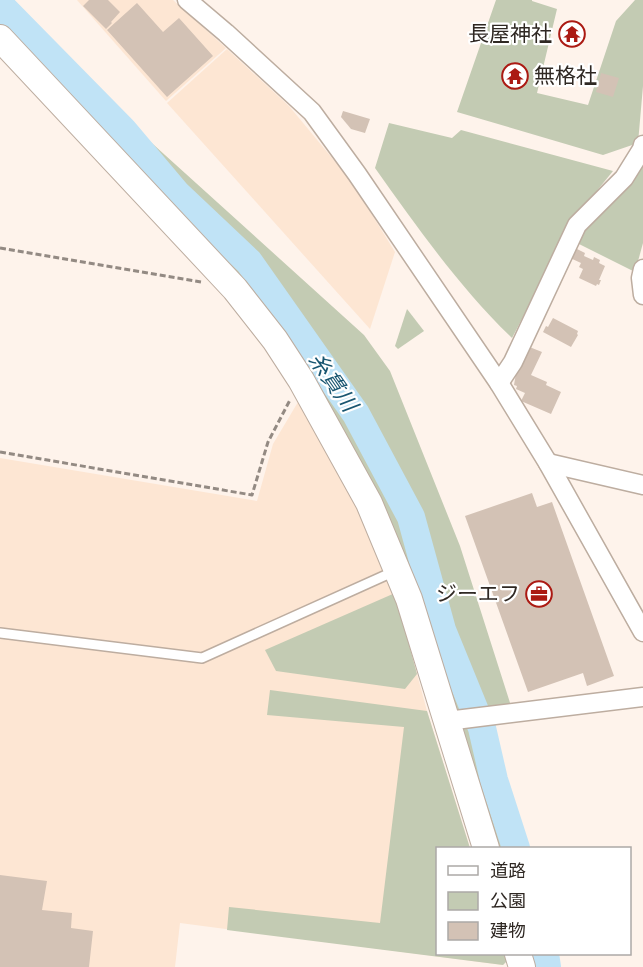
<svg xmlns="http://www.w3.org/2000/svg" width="643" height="967" viewBox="0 0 643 967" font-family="Roboto,'Noto Sans JP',sans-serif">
  <rect width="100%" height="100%" fill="#fef3eb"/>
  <g fill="#fde6d3">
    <polygon points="77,0 173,0 226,48 166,101"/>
    <polygon points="227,49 289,106 352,182 395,252 370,329 167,103"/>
    <polygon points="298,402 366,524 395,593 427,711 470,848 438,848 438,954 505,954 503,965 180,923 175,967 0,967 0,458 257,501 273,444"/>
  </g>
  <g fill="#c3cbb3">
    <polygon points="0,0 14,0 134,127 364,335 390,371 460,546 511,706 481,708 524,848 498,848 320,392 251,286 121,151 29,54 0,22"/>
    <polygon points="496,0 532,0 532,1 557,9 537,93 588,105 616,21 635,0 643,0 643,86 638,143 603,155 457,112"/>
    <path d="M389,123L452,138L461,130L613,171L574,219L512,338C459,287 417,227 375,168Z"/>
    <polygon points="643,160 643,243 635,272 575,242 582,226"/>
    <polygon points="407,309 424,331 398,349 395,346"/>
    <polygon points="395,593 417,674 405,689 276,671 265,650"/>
    <polygon points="270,690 427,711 470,848 438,848 438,954 505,954 508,960 503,965 227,930 229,907 380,923 404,727 267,715"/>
    <polygon points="532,954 555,954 560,967 537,967"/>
  </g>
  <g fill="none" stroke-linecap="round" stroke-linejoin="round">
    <g stroke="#c0e3f6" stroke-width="28">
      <polyline points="0,5 123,130 177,194 249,262 356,414 411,517 442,630 482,728 494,780 516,848"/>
      <polyline points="545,954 547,967"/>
    </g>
  </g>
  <g fill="#d3c2b5">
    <polygon points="89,0 108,0 120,12 111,22 112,23 106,29 83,6"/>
    <polygon points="137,3 163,32 179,18 213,56 167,97 107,30"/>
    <polygon points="601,73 619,78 613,97 596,92"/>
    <polygon points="343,111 370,119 365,133 351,129 341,117"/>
    <polygon points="573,247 585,253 584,256 593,260 594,257 600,260 599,263 605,266 599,280 601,280 599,285 597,284 596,286 579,278 583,269 579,267 581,263 568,257"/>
    <polygon points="553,318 578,331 577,334 578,335 571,347 543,332 546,326 548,327"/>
    <polygon points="527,346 542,352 531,375 547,382 546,385 561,392 551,414 521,401 525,393 516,389 517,386 514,385 517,367"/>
    <polygon points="532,493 537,507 552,502 614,676 587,686 583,673 528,692 465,516"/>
    <polygon points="0,875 47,881 42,910 72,913 71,928 93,931 89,967 0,967"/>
  </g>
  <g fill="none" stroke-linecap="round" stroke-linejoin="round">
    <g stroke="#bdada0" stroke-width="12">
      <polyline id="lane" points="0,633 202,658 395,571"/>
    </g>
    <g stroke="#bdada0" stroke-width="21">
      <g id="street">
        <polyline points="187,0 226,33 312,112 357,174 499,383 548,463 643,632"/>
        <polyline points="643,269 641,278 643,295"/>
        <polyline points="499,383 513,362 577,225 624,178 642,149 643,145"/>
        <polyline points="548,463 643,485"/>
        <polyline points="447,721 643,697"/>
      </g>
    </g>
    <g stroke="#bdada0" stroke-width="28">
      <g id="secondary">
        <polyline points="0,38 235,289 275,340 301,380 369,503 409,599 486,848"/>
        <polyline points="518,954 522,967"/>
      </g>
    </g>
    <g stroke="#938a83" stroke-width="3" stroke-dasharray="6 3" stroke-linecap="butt">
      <polyline points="0,248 201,282"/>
      <polyline points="0,452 252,495 268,442 290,400"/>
    </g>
    <use href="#lane" stroke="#fff" stroke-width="9"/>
    <use href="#street" stroke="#fff" stroke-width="18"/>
    <use href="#secondary" stroke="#fff" stroke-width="26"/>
  </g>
  <defs>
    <g id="temple-ring" transform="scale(1.35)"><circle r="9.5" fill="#fff" stroke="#ab1a13" stroke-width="1.5"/><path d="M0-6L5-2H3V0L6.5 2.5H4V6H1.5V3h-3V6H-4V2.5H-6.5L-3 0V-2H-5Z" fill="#ab1a13"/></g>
    <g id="office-ring" transform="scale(1.35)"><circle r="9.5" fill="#fff" stroke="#ab1a13" stroke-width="1.5"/><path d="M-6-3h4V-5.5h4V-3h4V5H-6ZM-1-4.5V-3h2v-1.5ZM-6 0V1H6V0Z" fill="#ab1a13"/></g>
  </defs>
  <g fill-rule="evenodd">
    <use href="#temple-ring" x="572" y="34"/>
    <use href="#temple-ring" x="515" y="76"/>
    <use href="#office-ring" x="539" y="594"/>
  </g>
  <g text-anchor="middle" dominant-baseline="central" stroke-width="4.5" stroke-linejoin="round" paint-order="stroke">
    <g font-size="21" fill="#2f2823" stroke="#fff" text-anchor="end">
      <text x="552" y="34">長屋神社</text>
      <text x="534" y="76" text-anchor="start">無格社</text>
      <text x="520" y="594">ジーエフ</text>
    </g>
    <g font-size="22" font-style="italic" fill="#195671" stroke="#fff">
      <text transform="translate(333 382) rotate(55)">糸貫川</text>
    </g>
  </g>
  <rect x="436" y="847" width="195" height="108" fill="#ffffff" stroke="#aca9a7" stroke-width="1.5"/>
  <rect x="448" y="866" width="30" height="9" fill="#ffffff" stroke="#aca9a7" stroke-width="1.5"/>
  <text x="490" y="877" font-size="18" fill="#2f2823">道路</text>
  <rect x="448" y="892" width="30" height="18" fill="#c3cbb3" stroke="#aca9a7" stroke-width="1.5"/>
  <text x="490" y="907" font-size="18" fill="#2f2823">公園</text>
  <rect x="448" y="922" width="30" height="18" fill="#d3c2b5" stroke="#aca9a7" stroke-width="1.5"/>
  <text x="490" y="937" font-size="18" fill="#2f2823">建物</text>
</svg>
